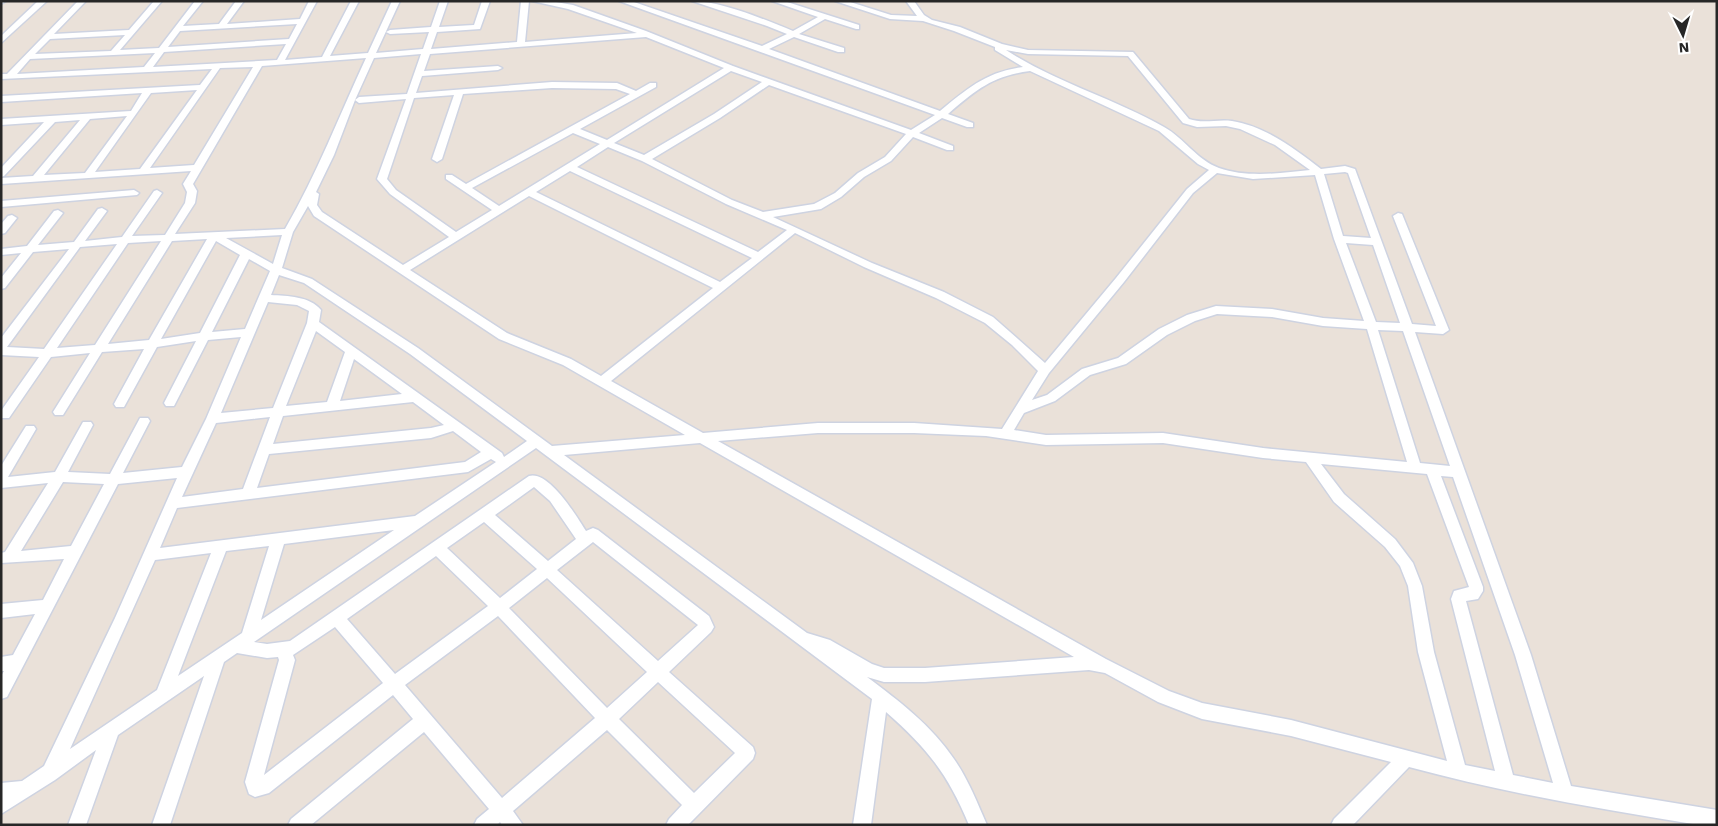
<svg xmlns="http://www.w3.org/2000/svg" width="1718" height="826" viewBox="0 0 1718 826" font-family="'Work Sans',sans-serif">
  <rect width="100%" height="100%" fill="#eae1d9"/>
  <g fill="none" stroke-linecap="round" stroke-linejoin="round">
    <g stroke="#ced3e1" stroke-width="3">
      <g id="minor">
        <polygon points="1,1 6,1 1,4"/>
        <polygon points="38,1 47,1 1,43 1,36"/>
        <path d="M78,1H86L54,34L129,30L154,1H162L120,50L159,48L195,1H203L183,26L219,24L236,1H244L227,24L300,19L309,1H317L285,60L322,57L351,1H359L330,56L368,53L392,1H400L376,53L423,49L429,32L390,34L386,32L390,30L431,27L440,1H448L439,27L474,25L482,1H490L480,29L437,32L431,49L517,42L521,1H529L525,42L637,33L568,9L532,1H550L573,5L646,31L733,66L911,130L935,115L619,1H631L762,46L787,34L767,26L692,1C721,1 766,20 793,31L818,17L772,1H784L859,25V29H856L825,19L799,34L844,48V52H838L794,37L769,49L940,111C968,88 986,72 1023,67L995,50V47L954,31L923,21L890,19L835,1H847L891,15L917,16L906,1H914L924,15L932,20L960,27L1002,44L1028,50L1133,52L1189,119C1203,124 1217,119 1232,121C1265,126 1295,149 1321,169L1345,166L1355,169L1412,324L1436,326L1393,216L1398,213L1402,214L1449,330L1443,334L1415,332L1531,655L1571,786L1717,810V825H1699C1601,809 1505,793 1409,767L1353,825H1331L1334,819L1391,762L1291,736L1202,719L1158,702L1105,673L1089,670L925,682H884L867,677C898,700 932,726 954,759C968,779 977,802 987,825H969C948,774 927,748 886,712L871,825H853L872,699L536,448L254,642L267,644L290,641L529,476C549,470 577,517 586,531L593,528L598,530L709,616L714,627L711,632L669,672L753,747L755,753L753,759L688,825H666L669,819L682,805L607,730L513,811L523,825H502L500,822L497,825H474L477,819L489,809L424,732L311,825H288L291,819L413,719L393,695L269,793L255,797L249,794L245,782L279,660L278,657L267,658L237,653L224,662L170,825H152L204,676L118,735L86,825H68L96,750L55,780L1,814V783L22,781L44,766L115,618L177,478L118,484L7,697L1,699V676L4,671H1V657L13,655L35,614L1,618V604L43,600L64,559L1,563V553L5,552L48,483L1,488V466L26,426H34L36,429L8,477L55,472L83,422H91L93,425L68,472L110,474L140,418H148L150,421L123,473L182,467L206,419L241,337L208,340L174,406H166L164,403L196,341L157,347L124,407H116L114,404L144,349L102,352L63,415H55L53,412L90,353L51,357L9,418H1V411L39,357L1,355V338L69,249L33,252L5,288L1,289V278L21,253L1,255V249L27,246L54,211L58,210L63,213L38,245L74,242L98,209L102,208L107,211L85,241L122,237L154,191L157,190L162,193L132,236L165,235L185,203L187,192L183,184L191,171L1,184V178L33,176L80,120L55,122L4,176L1,177V168L44,122L1,125V119L131,111L142,93L1,102V96L200,85L212,69L1,79V74H7ZM297,24L289,39L168,47L180,31ZM125,35L111,51L35,54L50,39ZM646,37L724,68L607,140L580,129L656,87V83H650L636,91L617,83L552,82L416,93L422,76L498,70L502,68L498,66L424,71L430,54ZM286,44L277,60L153,67L164,52ZM1006,50L1028,54L1128,56L1183,123L1197,127L1226,126L1240,129L1275,145L1310,170C1282,173 1247,178 1219,168C1197,160 1184,138 1164,127C1113,98 1055,82 1006,50ZM155,53L144,67L17,74L30,59ZM421,54L407,94L359,97L355,100L374,58ZM366,58C339,116 317,174 285,229L175,234L195,203L197,191L193,184L262,66ZM253,67L194,165L150,168L220,68ZM731,71L762,82L714,114L644,155L614,143ZM1030,71L1159,131L1198,164L1209,170L1187,189L1116,278L1045,363L993,317L944,292L872,263L773,217L821,209L841,197L864,177L891,161L913,137L947,150H953V146L919,133L942,118L967,127H973V123L948,114C976,90 992,76 1030,71ZM769,85L906,134L885,157L858,173L835,193L814,204L763,212L732,200L652,159L720,118ZM552,88L616,89L630,94L466,184L452,175H446V179L492,210L456,232L396,190L387,179L414,98L454,95L432,159L437,162L442,159L463,94ZM197,90L140,169L95,172L151,93ZM406,99L377,179L390,194L449,237L403,265L322,212L317,205L319,194L316,192L334,155L355,100L359,103ZM127,116L85,173L44,175L90,119ZM573,133L600,144L499,206L472,188ZM608,147L642,161L726,204L787,230L758,252L577,167ZM570,171L752,258L720,282L536,192ZM1345,172L1348,173L1371,238L1343,236L1324,174ZM1217,173L1253,179L1315,175L1334,239L1364,321L1323,318L1272,309L1216,306L1187,315L1159,329L1118,358L1082,369L1047,395L1032,400L1049,373L1124,282L1193,193ZM529,196L713,288L601,376L571,359L507,333L410,270ZM308,206L314,216L499,339L563,365L685,435L552,446L418,348L312,279L282,268L293,232ZM795,233L864,267L936,298L985,323L1012,345L1038,371L1002,429L914,423H818L703,433L611,381ZM282,235L273,264L226,238ZM207,239L149,340L108,344L172,241ZM161,241L95,345L57,348L128,243ZM216,241L240,255L200,333L161,339ZM1346,243L1373,245L1400,323L1376,322ZM117,244L44,349L7,347L80,247ZM249,259L270,271L245,329L212,332ZM279,275L304,283L410,354L527,441L504,457L502,453L319,322L321,310C310,296 287,296 271,295ZM268,302L297,305L309,311L307,323L273,408L221,413ZM1217,314L1272,317L1323,326L1367,329L1407,462L1263,448L1163,433L1046,435L1014,430L1024,413L1055,401L1090,375L1126,364L1167,335L1195,321ZM1378,330L1403,331L1450,466L1420,463ZM316,331L345,352L327,402L286,406ZM354,359L402,394L340,401ZM413,402L444,425L431,428L273,444L283,416ZM270,417L243,489L182,497L216,423ZM453,431L481,452L465,462L257,488L269,454L431,438ZM818,433H914L986,436L1046,445L1163,443L1263,458L1306,462L1334,502L1385,547L1400,566L1408,586L1418,652L1447,761L1291,720L1202,703L1169,691L1106,659L718,441ZM700,443L1074,657L925,668H884L872,664L830,640L807,633L564,455ZM491,459L496,462L415,516L160,548L177,508L468,472ZM1321,464L1427,474L1469,587L1454,591L1451,599L1495,771L1465,765L1434,652L1422,586L1413,563L1395,539L1344,494ZM1441,476L1453,477L1515,655L1553,783L1513,775L1466,601L1478,599L1483,591V587ZM63,482L104,484L71,546L21,551ZM534,487L550,501L576,539L548,561L495,515ZM484,522L537,569L500,598L447,548ZM394,530L261,620L284,544ZM593,542L698,625L658,661L557,570ZM269,546L242,633L178,676L226,551ZM211,553L157,690L70,749L155,560ZM436,556L488,606L395,674L347,619ZM547,578L647,672L607,708L509,608ZM498,616L595,718L502,798L405,685ZM335,627L383,683L264,775L295,660L293,655ZM658,682L735,753L694,793L619,719Z"/>
        <polygon points="134,190 139,193 137,195 1,207 1,201"/>
        <polygon points="12,215 17,218 5,233 1,234 1,224 8,216"/>
      </g>
    </g>
    <use href="#minor" fill="#fff" fill-rule="evenodd"/>
  </g>
  <rect width="1718" height="826" fill="none" stroke="#272727" stroke-width="5"/>
  <g transform="translate(1683 35) rotate(175)" stroke="#ffffff" stroke-width="4" paint-order="stroke">
  <path d="M0-4L9 19L0 12L-9 19Z" fill="#272727"/>
  <text y="-8" font-size="14" font-weight="bold" text-anchor="middle" fill="#272727">N</text>
  </g>
</svg>
